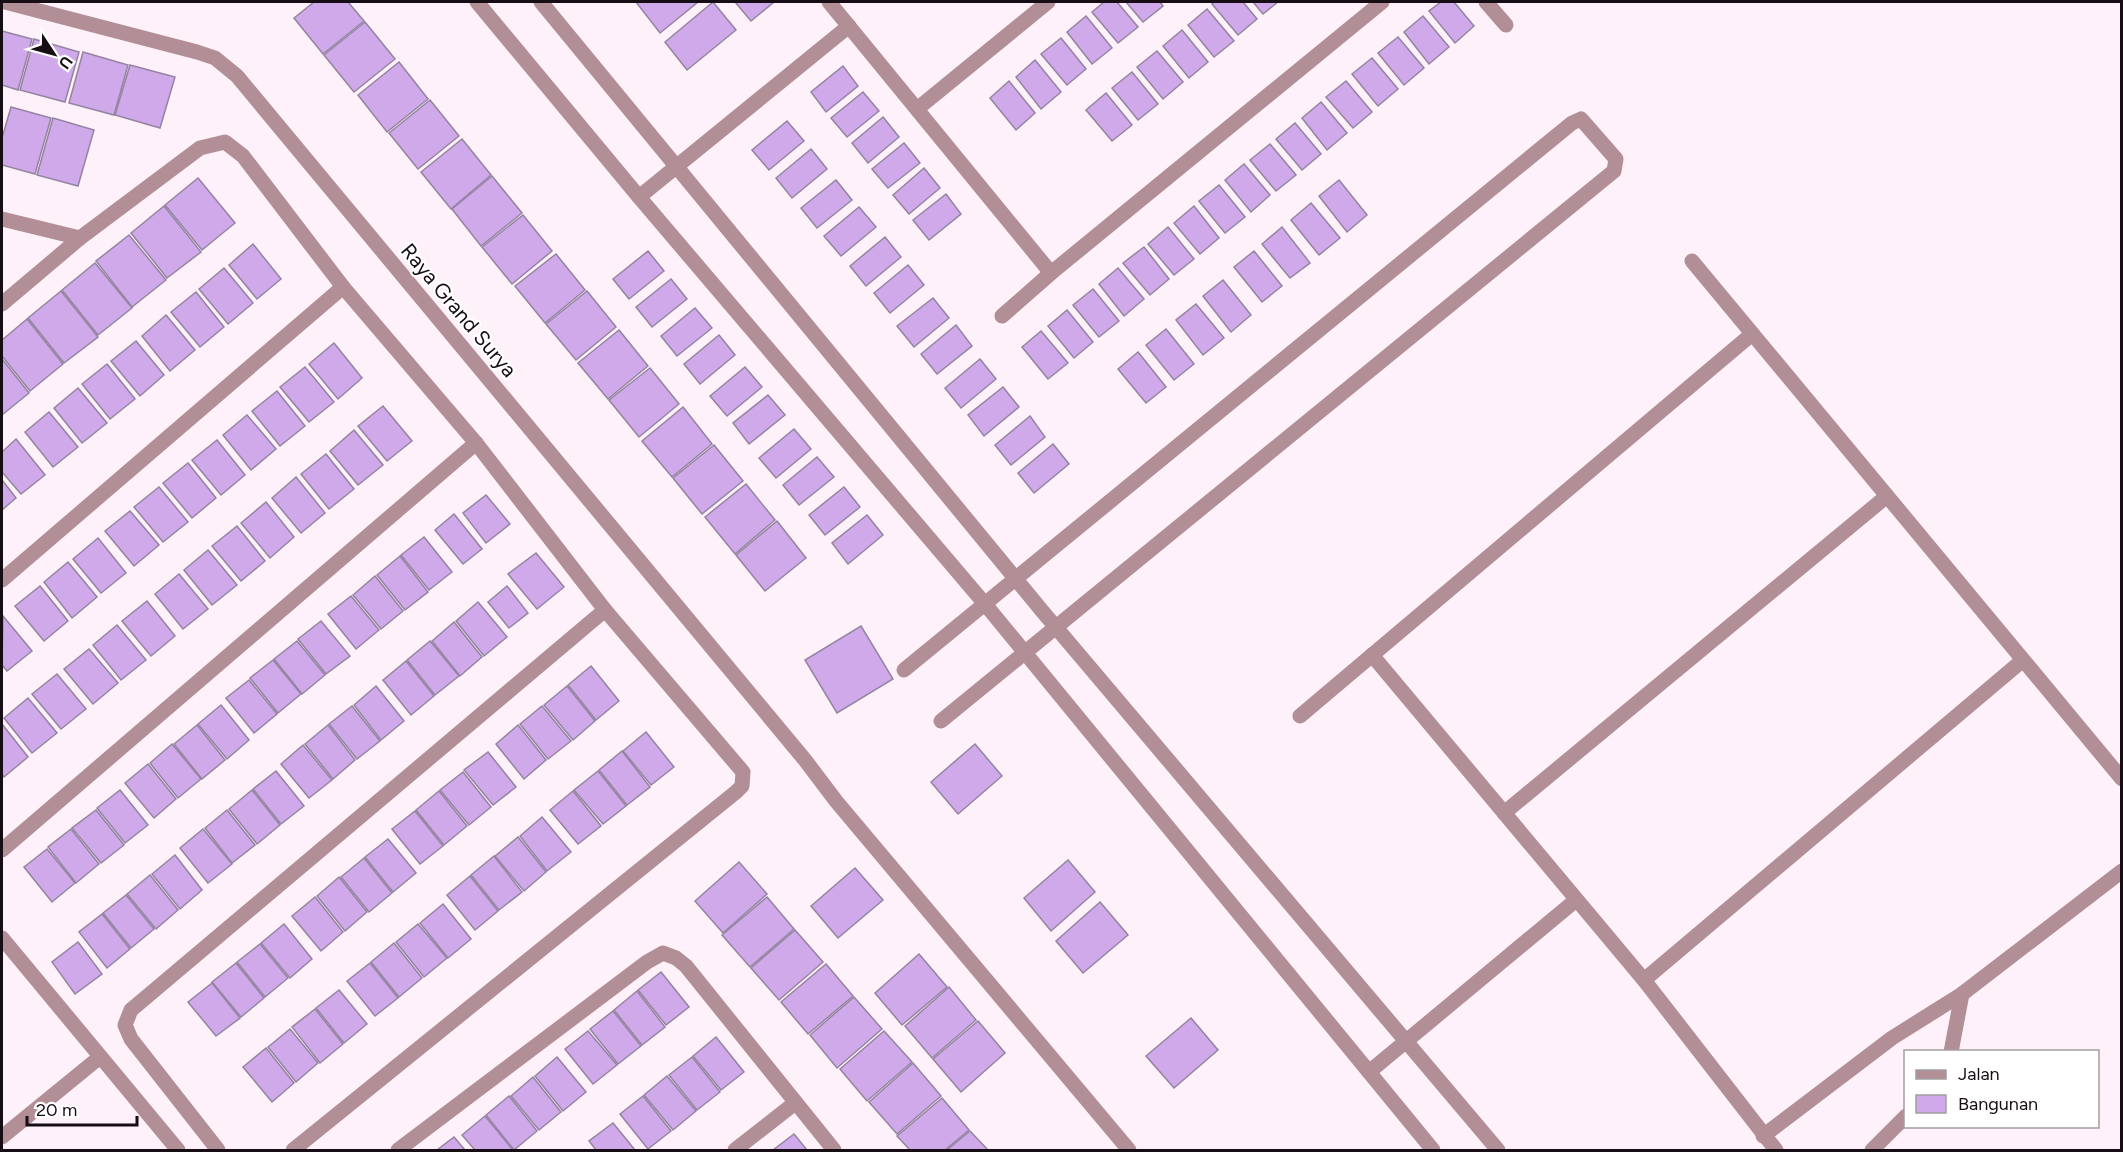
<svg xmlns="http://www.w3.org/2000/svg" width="2123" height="1152" viewBox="0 0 2123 1152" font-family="Figtree,sans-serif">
  <rect width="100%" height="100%" fill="#fef1f9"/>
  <g fill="#cfa9ea" stroke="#9484a1" stroke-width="1.5">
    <polygon points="314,2 348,2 364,21 323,54 294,18"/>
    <polygon points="636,2 698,2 660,33"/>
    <polygon points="713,2 736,30 687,70 665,42"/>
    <polygon points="735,2 774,2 751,21"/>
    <polygon points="1104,2 1117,2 1138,27 1118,43 1092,12"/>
    <polygon points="1126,2 1160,2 1163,6 1143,22"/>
    <polygon points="1214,2 1243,2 1257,19 1238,35 1212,4"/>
    <polygon points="1253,2 1278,2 1263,14"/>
    <polygon points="1441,2 1454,2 1474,26 1455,43 1429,11"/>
    <polygon points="1207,9 1234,41 1214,57 1188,25"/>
    <polygon points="1086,16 1112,48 1092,64 1067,32"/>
    <polygon points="1423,16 1449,47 1429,64 1404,32"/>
    <polygon points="365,22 395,59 354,92 324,55"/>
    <polygon points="1182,30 1208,62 1189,78 1163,46"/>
    <polygon points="2,31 32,39 18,90 2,85"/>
    <polygon points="1398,37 1424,68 1404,85 1378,53"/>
    <polygon points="1061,38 1086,69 1067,85 1041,54"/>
    <polygon points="34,39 79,52 65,102 20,90"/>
    <polygon points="1157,51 1183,82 1163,99 1137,67"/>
    <polygon points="83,52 128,65 114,115 69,103"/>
    <polygon points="1372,58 1398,89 1378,106 1352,74"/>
    <polygon points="1035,60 1061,92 1041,109 1016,77"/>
    <polygon points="399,62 428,99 387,132 358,95"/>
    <polygon points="130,65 175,77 160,128 115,115"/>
    <polygon points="843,66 858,86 826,112 811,92"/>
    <polygon points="1132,72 1158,104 1138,120 1112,88"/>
    <polygon points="1009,81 1035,113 1016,130 990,98"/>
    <polygon points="1346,81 1372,112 1353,128 1326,97"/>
    <polygon points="863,92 879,111 847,137 831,118"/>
    <polygon points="1106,93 1132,125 1112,141 1086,110"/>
    <polygon points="430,100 459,136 418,169 389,133"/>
    <polygon points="1321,102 1347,133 1327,150 1302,118"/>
    <polygon points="11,107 51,118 35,174 2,165 2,138"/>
    <polygon points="883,117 899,137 868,163 852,143"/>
    <polygon points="53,118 94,130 78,186 37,175"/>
    <polygon points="787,121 804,141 769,170 752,150"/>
    <polygon points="1295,123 1321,154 1302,170 1276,139"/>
    <polygon points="462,139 491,175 451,209 421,172"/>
    <polygon points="904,143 920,163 888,188 872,169"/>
    <polygon points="1270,144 1296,175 1276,191 1250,160"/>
    <polygon points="811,149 827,169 792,198 776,178"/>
    <polygon points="1244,164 1270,195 1251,212 1225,180"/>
    <polygon points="924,168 940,188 909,214 893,195"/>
    <polygon points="492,176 522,213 481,246 452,209"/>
    <polygon points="198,178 235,223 202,250 165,205"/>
    <polygon points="836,180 852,200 817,228 801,208"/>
    <polygon points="1339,180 1367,215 1347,232 1319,196"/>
    <polygon points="1219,185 1245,217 1225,233 1199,201"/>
    <polygon points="946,194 961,214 929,240 913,220"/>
    <polygon points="1311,203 1340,238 1319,255 1291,220"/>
    <polygon points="164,206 201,252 167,278 131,233"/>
    <polygon points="1194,206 1219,238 1200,254 1174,223"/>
    <polygon points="859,207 876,227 841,256 824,236"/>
    <polygon points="523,215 552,251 512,284 482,247"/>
    <polygon points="1168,227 1194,259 1174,275 1148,244"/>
    <polygon points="1282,227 1310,263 1290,278 1262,244"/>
    <polygon points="129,235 166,280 132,307 96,261"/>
    <polygon points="885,237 901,257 866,286 850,266"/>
    <polygon points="253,244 281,279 257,299 229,265"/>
    <polygon points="1144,247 1169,279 1150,295 1123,263"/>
    <polygon points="648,251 664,271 629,299 613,279"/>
    <polygon points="1254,251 1282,286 1262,302 1234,267"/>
    <polygon points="556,254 585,290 545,323 515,286"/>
    <polygon points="95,263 132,308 98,335 62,290"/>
    <polygon points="908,265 924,285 890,313 874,293"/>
    <polygon points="224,268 253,303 228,324 199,289"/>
    <polygon points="1118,268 1144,299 1124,316 1099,284"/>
    <polygon points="671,279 687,299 652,327 636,307"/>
    <polygon points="1223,280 1251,315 1231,332 1203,296"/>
    <polygon points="1093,289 1119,321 1099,337 1073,305"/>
    <polygon points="61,291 98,337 64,363 28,318"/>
    <polygon points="587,291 616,327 576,360 546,324"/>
    <polygon points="196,292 224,327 200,347 171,312"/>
    <polygon points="933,298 949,318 914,347 897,326"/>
    <polygon points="1196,304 1224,338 1203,355 1176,320"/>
    <polygon points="695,308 712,328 677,356 661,336"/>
    <polygon points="1067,310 1093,342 1074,358 1048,326"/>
    <polygon points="166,315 195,350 170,371 142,336"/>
    <polygon points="27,319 63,364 30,391 2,356 2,340"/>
    <polygon points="956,325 972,346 937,374 921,354"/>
    <polygon points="1166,329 1194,364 1174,380 1146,345"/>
    <polygon points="619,330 648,366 608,399 578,363"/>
    <polygon points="1041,331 1068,363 1048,379 1022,347"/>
    <polygon points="719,335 735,355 700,384 684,364"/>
    <polygon points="136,341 164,375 140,396 111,361"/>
    <polygon points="334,343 362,378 338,399 309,364"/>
    <polygon points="1138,352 1166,387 1146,403 1118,369"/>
    <polygon points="2,359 29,393 2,415"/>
    <polygon points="980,359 996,379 961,408 945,388"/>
    <polygon points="107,364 135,399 110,419 82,384"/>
    <polygon points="305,367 334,402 309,422 280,387"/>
    <polygon points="745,367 762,387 727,416 710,396"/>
    <polygon points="650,368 679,404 639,437 609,400"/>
    <polygon points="1003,387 1019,407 984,436 968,415"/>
    <polygon points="78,388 107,423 82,443 54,408"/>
    <polygon points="277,391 305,426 280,446 252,411"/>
    <polygon points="768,395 785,415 749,444 733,423"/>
    <polygon points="383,406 412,441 387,461 358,426"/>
    <polygon points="683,407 712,444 672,477 642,441"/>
    <polygon points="49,412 78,447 53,467 25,432"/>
    <polygon points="247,415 276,449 251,470 223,435"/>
    <polygon points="1030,416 1045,437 1011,465 995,445"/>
    <polygon points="794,429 811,449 776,478 759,458"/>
    <polygon points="354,430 383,465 358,485 330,451"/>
    <polygon points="16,439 45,475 21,494 2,472 2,452"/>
    <polygon points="217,440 245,475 221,495 192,460"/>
    <polygon points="1053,444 1069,464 1034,493 1018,473"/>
    <polygon points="714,445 743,481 702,514 673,478"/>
    <polygon points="326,454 354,489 329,509 301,474"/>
    <polygon points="817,457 834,477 799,505 783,485"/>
    <polygon points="188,463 216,498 192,518 163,483"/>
    <polygon points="296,477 325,513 301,533 272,498"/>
    <polygon points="2,480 16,498 2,510"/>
    <polygon points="746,484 775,520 735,554 705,517"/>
    <polygon points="159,487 188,522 163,542 134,507"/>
    <polygon points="844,487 860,507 825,535 809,515"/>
    <polygon points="486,495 510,524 486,543 463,513"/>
    <polygon points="266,502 294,537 270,558 241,523"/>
    <polygon points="130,511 159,545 134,566 105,531"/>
    <polygon points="454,514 482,549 463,564 435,530"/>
    <polygon points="867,515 883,535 848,564 832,543"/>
    <polygon points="777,521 806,558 765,591 736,555"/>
    <polygon points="237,526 265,561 241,581 212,546"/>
    <polygon points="424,537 452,572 429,590 401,555"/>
    <polygon points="98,538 126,573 101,593 73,559"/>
    <polygon points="208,550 237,585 212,605 184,570"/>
    <polygon points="536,553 564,587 537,609 508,574"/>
    <polygon points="400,556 428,592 405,610 377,575"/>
    <polygon points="68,562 97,597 72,618 44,582"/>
    <polygon points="179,574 208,609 183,629 155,594"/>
    <polygon points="375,576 403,611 381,629 353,595"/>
    <polygon points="40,586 68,621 44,641 15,606"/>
    <polygon points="507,586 528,613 509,628 488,602"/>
    <polygon points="351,596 379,630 356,649 328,614"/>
    <polygon points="147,601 175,636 151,656 122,621"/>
    <polygon points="478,602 507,637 484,656 456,621"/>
    <polygon points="3,616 32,651 7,671 2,665"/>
    <polygon points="321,621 350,656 326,674 298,639"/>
    <polygon points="454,622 482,657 460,676 432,641"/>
    <polygon points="117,625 146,660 121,680 93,645"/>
    <polygon points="861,626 893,679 837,713 805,660"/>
    <polygon points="297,641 325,675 302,694 274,659"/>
    <polygon points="430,641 459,676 435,695 407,660"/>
    <polygon points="89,649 118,683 93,704 64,669"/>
    <polygon points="273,660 301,694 278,713 250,678"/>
    <polygon points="406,661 434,696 411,715 383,680"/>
    <polygon points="591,666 619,701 596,720 568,685"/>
    <polygon points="57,674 86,709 61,729 32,694"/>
    <polygon points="249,680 277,714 254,733 226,698"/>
    <polygon points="376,686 404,721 381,740 354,705"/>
    <polygon points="567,686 595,721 573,740 544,705"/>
    <polygon points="28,698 57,733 32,753 4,718"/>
    <polygon points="221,705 249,740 227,759 198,724"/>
    <polygon points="352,706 380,741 357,759 329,724"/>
    <polygon points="542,706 571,741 548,759 520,724"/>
    <polygon points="2,724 28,757 4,777 2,774"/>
    <polygon points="197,725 225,760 202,779 174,744"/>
    <polygon points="328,725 355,760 333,779 305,744"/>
    <polygon points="518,725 546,760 524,779 496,744"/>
    <polygon points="646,732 674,767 651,785 623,751"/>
    <polygon points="172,744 201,779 178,798 150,763"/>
    <polygon points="975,744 1002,776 958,814 931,782"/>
    <polygon points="303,745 332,780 309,798 281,764"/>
    <polygon points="622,751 650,787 627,805 599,770"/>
    <polygon points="488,752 516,787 493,805 464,770"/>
    <polygon points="148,764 176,799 154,818 125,783"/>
    <polygon points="276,771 304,806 281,824 253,789"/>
    <polygon points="598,771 626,806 603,824 574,790"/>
    <polygon points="463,772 491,807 469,825 440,790"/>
    <polygon points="120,790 148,825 125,843 97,808"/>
    <polygon points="252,790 280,825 257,844 229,809"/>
    <polygon points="439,791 467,826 444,845 416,810"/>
    <polygon points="573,791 601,826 578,844 550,810"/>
    <polygon points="96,810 124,845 101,863 72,828"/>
    <polygon points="227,810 255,845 232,863 205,828"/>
    <polygon points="415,811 443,846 420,864 392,829"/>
    <polygon points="542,817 571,852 547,871 520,836"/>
    <polygon points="71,829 99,864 76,883 48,847"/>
    <polygon points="203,829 232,864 208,883 180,848"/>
    <polygon points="518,837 546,872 524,891 495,856"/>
    <polygon points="388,839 416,873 393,892 365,857"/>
    <polygon points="47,849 75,883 52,902 24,867"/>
    <polygon points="175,855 202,890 180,909 152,874"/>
    <polygon points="494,856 522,892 499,910 471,875"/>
    <polygon points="364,858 392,893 369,912 341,877"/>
    <polygon points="1068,860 1095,892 1051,931 1024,898"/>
    <polygon points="739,862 767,894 723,933 695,901"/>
    <polygon points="855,868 883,900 838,938 811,906"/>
    <polygon points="150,875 178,910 156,929 127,894"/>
    <polygon points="470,876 498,911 475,930 447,895"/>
    <polygon points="339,877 367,912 345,931 317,896"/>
    <polygon points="126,895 154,929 131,948 103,913"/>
    <polygon points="315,897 343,932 321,951 292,916"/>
    <polygon points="767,897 794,929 750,967 722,935"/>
    <polygon points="1100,902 1128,935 1083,973 1056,941"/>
    <polygon points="443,904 471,939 448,958 420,923"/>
    <polygon points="102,914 130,949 107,968 79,932"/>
    <polygon points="284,924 312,959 290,978 261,943"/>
    <polygon points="418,924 447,958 424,977 396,942"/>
    <polygon points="795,930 823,962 779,1000 751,968"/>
    <polygon points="78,942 102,974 75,994 52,962"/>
    <polygon points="394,943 422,978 399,997 371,962"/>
    <polygon points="260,944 288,978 265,997 237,962"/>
    <polygon points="919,954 947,987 902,1025 875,993"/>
    <polygon points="236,963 264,998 241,1017 212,982"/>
    <polygon points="370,963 398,998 375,1016 347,981"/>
    <polygon points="826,964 853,996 808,1034 781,1002"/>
    <polygon points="661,972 689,1007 666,1025 638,990"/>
    <polygon points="212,983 240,1018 216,1036 188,1002"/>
    <polygon points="949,987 976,1020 932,1058 905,1026"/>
    <polygon points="339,990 367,1024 344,1043 316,1008"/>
    <polygon points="637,991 665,1027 642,1045 614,1010"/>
    <polygon points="854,997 882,1029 837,1068 810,1035"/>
    <polygon points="315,1009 343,1044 320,1063 292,1027"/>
    <polygon points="613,1011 641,1046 618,1064 590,1029"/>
    <polygon points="1191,1018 1218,1050 1174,1088 1146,1056"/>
    <polygon points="978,1021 1005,1053 961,1092 933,1059"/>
    <polygon points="290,1029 318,1063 296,1082 268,1047"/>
    <polygon points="588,1031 617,1065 593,1084 565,1049"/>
    <polygon points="884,1031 912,1062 867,1101 840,1069"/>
    <polygon points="716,1037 744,1072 721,1090 693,1056"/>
    <polygon points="266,1048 294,1083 272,1102 243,1067"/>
    <polygon points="557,1057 586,1092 563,1111 535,1076"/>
    <polygon points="692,1057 720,1092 697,1110 669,1075"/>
    <polygon points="913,1063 941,1096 897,1134 869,1102"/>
    <polygon points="667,1076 696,1111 673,1130 644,1095"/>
    <polygon points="533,1077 561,1112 539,1130 511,1096"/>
    <polygon points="509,1096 537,1131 514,1150 486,1115"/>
    <polygon points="643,1096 671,1131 648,1149 620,1114"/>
    <polygon points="942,1098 969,1130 945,1150 910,1150 897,1136"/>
    <polygon points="485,1116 513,1150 475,1150 462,1135"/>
    <polygon points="613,1123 635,1150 596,1150 589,1141"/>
    <polygon points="970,1131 988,1150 947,1150"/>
    <polygon points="794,1134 807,1150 773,1150"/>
    <polygon points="454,1137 465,1150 437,1150"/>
  </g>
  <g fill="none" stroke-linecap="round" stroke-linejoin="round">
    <g stroke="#b28e96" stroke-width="15">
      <polyline points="5,2 197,52 215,58 237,76 805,760 836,801 1129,1150"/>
      <polyline points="477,2 639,197 985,604 1433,1150"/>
      <polyline points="541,2 1043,612 1498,1150"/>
      <polyline points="829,2 1051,273"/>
      <polyline points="1486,2 1506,25"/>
      <polyline points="917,109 1048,2"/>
      <polyline points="639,197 849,26"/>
      <polyline points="2,219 80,238"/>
      <polyline points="1692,261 2122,779"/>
      <polyline points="2,304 80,238 200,148 225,142 243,156 343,287 476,443 605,610 743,772 742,786 736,792 293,1150"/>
      <polyline points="1002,316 1051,273 1382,2"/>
      <polyline points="2,580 343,287"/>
      <polyline points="1372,655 1644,980 1776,1150"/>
      <polyline points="904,670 1572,123 1581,119 1616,159 1614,171 941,721"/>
      <polyline points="1300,716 1752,334"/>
      <polyline points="1504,813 1887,496"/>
      <polyline points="2,850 476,443"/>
      <polyline points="2,938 178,1150"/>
      <polyline points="1644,980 2023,660"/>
      <polyline points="1951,1052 1962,994"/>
      <polyline points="1369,1072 1576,900"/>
      <polyline points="1763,1136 1892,1038 1962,994 2122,871"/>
      <polyline points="2,1137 100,1057"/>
      <polyline points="218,1150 131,1039 125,1025 131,1010 605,610"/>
      <polyline points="398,1150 647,962 663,953 676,958 686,966 834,1150"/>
      <polyline points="735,1150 795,1103"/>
      <polyline points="1872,1150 1906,1116"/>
    </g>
  </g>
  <g text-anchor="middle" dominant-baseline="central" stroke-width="4.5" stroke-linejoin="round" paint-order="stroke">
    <g font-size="21" fill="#170d14" stroke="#fff">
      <text transform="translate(459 310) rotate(50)">Raya Grand Surya</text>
    </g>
  </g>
  <rect width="2123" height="1152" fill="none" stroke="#170d14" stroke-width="6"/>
  <rect x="1904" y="1050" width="195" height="78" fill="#ffffff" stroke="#a29ea1" stroke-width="1.5"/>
  <rect x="1916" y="1070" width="30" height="9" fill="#b28e96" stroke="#a29ea1" stroke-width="1.5"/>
  <text x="1958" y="1080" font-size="18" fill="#170d14">Jalan</text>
  <rect x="1916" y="1095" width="30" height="18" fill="#cfa9ea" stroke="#a29ea1" stroke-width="1.5"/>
  <text x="1958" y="1110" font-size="18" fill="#170d14">Bangunan</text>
  <g transform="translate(54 54) rotate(126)" stroke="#ffffff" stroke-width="4.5" paint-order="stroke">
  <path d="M0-4.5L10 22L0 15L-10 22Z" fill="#170d14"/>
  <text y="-9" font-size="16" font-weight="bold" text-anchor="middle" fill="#170d14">U</text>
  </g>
  <path d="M27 1116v9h110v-9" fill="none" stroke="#170d14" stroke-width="3"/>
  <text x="36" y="1116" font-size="18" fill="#170d14" stroke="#ffffff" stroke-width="4.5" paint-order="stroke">20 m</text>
</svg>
